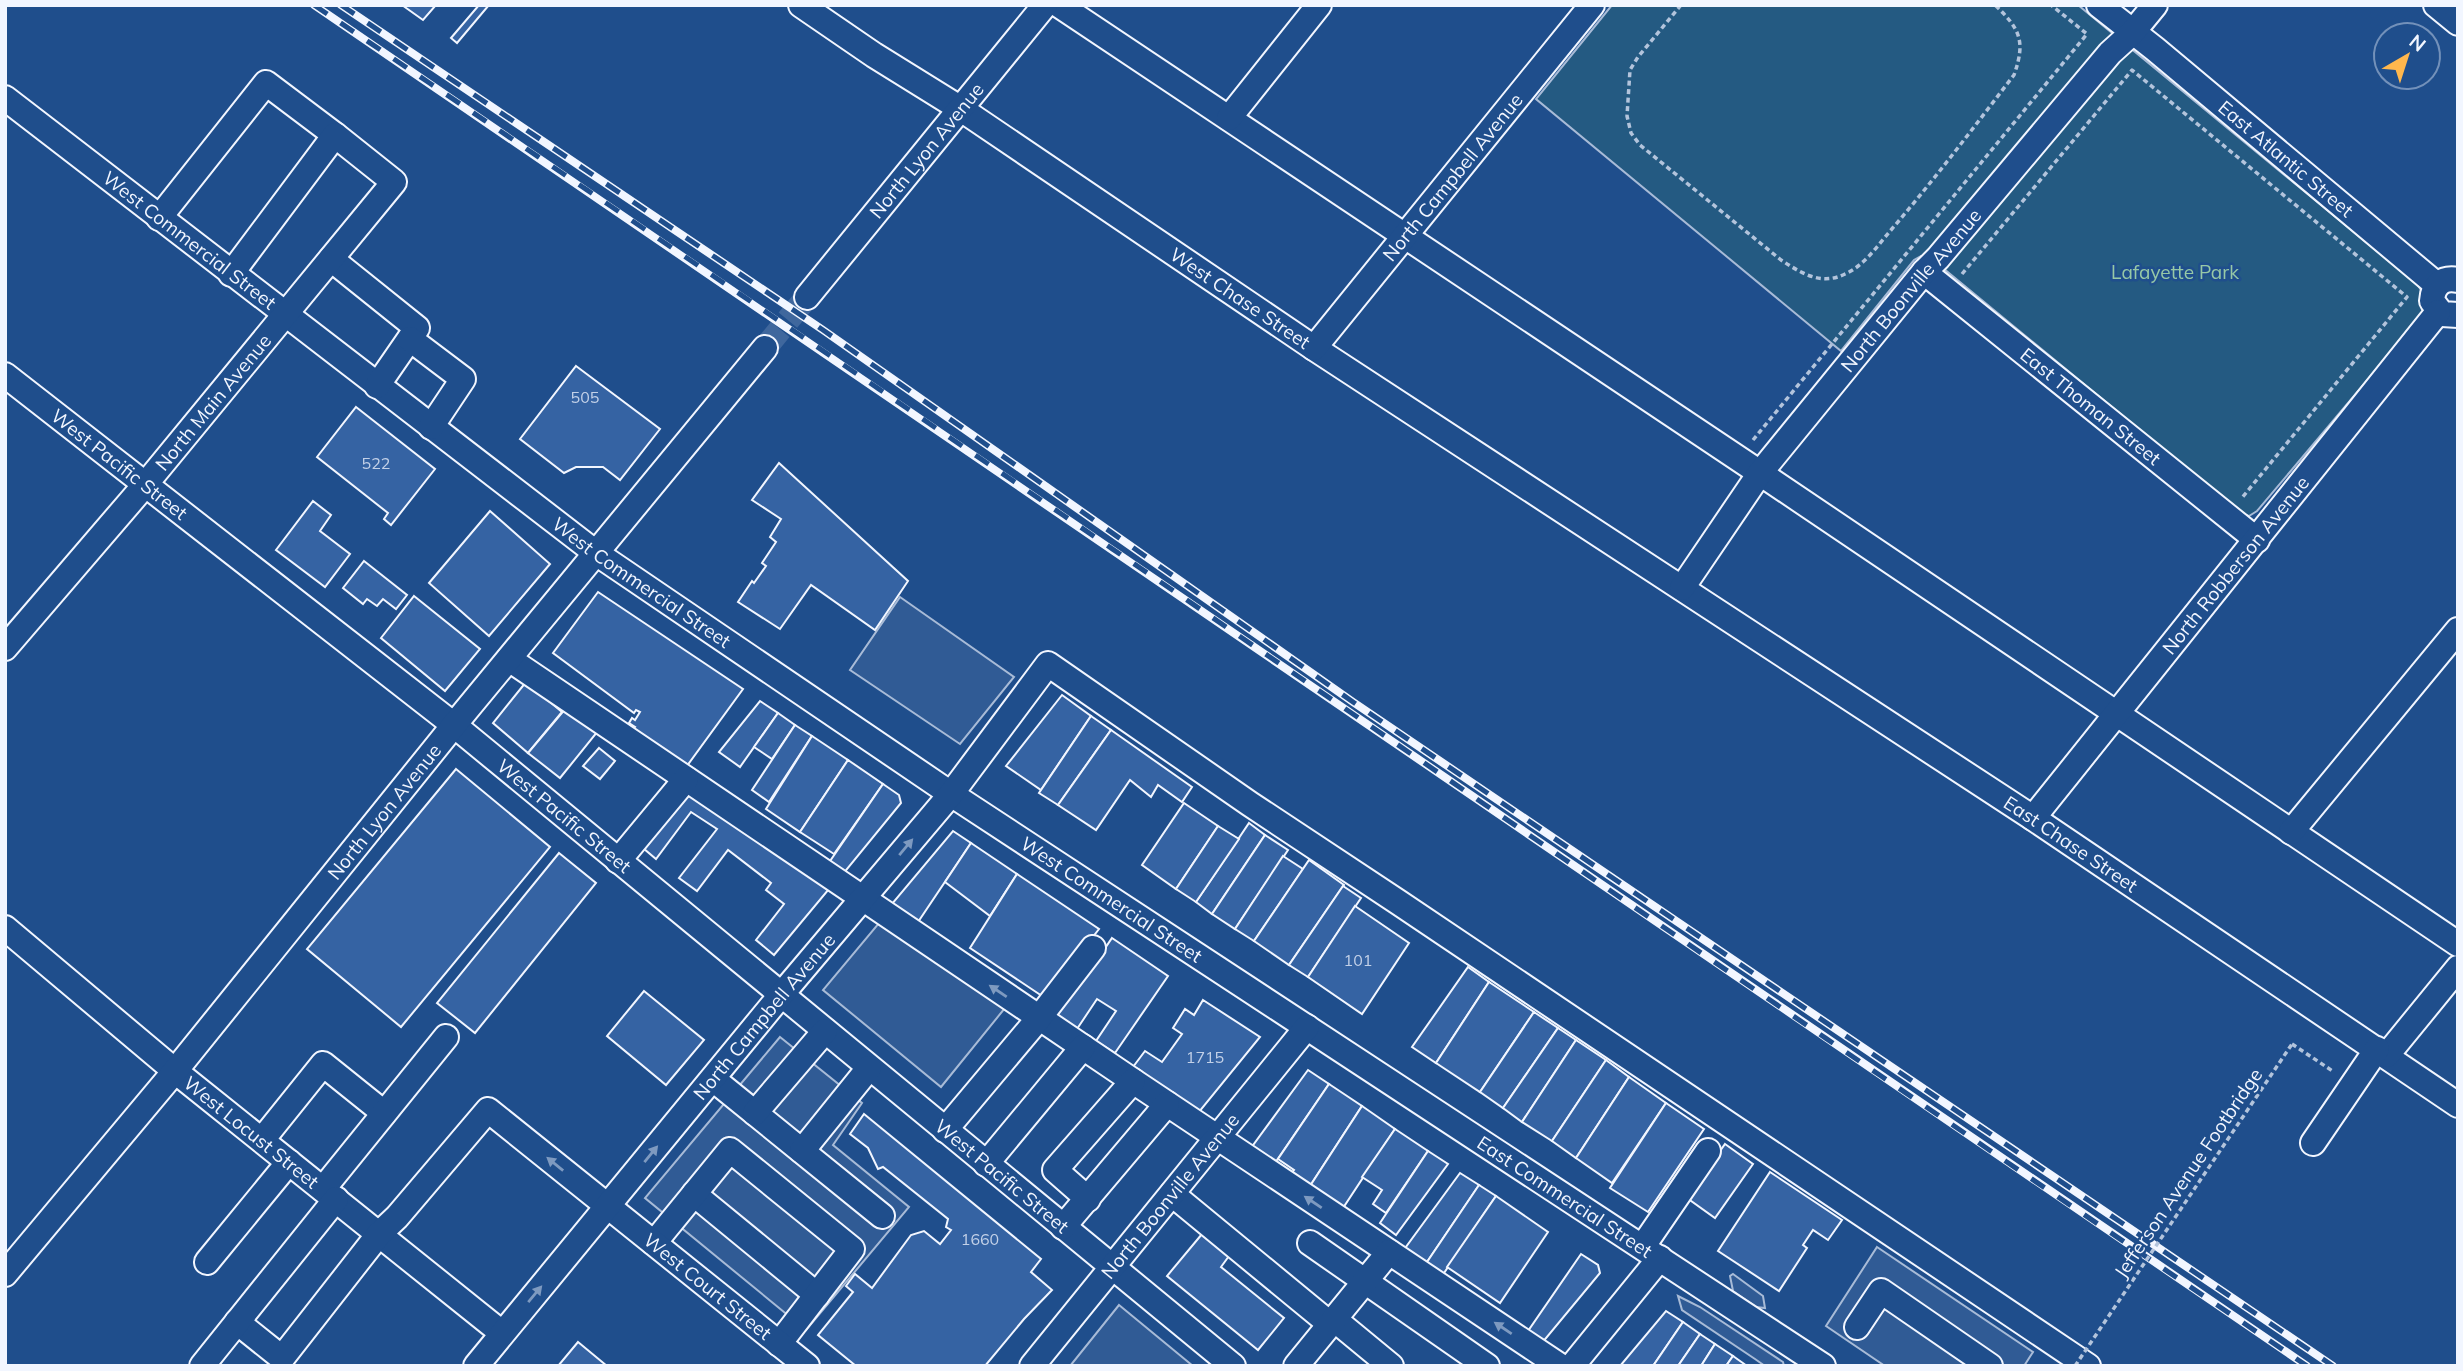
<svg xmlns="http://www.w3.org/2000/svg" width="2463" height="1371" viewBox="0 0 2463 1371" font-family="Mulish,sans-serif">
  <rect width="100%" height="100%" fill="#1f4e8c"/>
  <polygon fill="#245a82" stroke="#a8bbd7" stroke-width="2" points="1612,5 2078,5 2417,284 2423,293 2426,305 2418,320 2257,511 2249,516 2242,514 1933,260 1921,256 1914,260 1841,351 1536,99"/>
  <g fill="#305b95" stroke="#a8bbd7" stroke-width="2">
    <polygon points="900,597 1014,677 960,744 850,670"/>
    <polygon points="879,923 1005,1008 941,1087 823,990"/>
    <polygon points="780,1037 862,1103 833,1145 909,1207 806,1330 645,1198"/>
    <polygon points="1877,1247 2033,1352 2024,1366 1885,1366 1826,1326"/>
    <polygon points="1733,1274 1763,1296 1765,1308 1756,1307 1733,1291 1730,1276"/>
    <polygon points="1678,1296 1700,1307 1783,1362 1784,1366 1765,1366 1755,1359 1682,1310"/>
    <polygon points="1119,1305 1193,1366 1070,1366"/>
  </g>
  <g fill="#3563a3" stroke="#f2f6ff" stroke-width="2">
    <polygon points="402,5 436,5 423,20"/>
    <polygon points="479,5 489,5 457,43 451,38"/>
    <polygon points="576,366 660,429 620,480 603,467 576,467 564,473 520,439"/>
    <polygon points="356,407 435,469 391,525 384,519 388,513 317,457"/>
    <polygon points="779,463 908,581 875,630 811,585 780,629 738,602 752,581 754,583 766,566 762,563 776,542 770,537 781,519 752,500"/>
    <polygon points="313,501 331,515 320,531 350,554 325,587 276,550"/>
    <polygon points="490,511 550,564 489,636 429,583"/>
    <polygon points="364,561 407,595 396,609 383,599 377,606 367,599 363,604 343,588"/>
    <polygon points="598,592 743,689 684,770 631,731 635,727 629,723 632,718 635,720 640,712 636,710 634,713 553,653"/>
    <polygon points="414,596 480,649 445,691 381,638"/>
    <polygon points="526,682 562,712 528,753 493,723"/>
    <polygon points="1062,695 1091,716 1041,790 1006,766"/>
    <polygon points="760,701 778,713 740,767 719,752"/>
    <polygon points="566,708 598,731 560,778 528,753"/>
    <polygon points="778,713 795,725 772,759 754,747"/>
    <polygon points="1091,716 1111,730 1058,805 1039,793"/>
    <polygon points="795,725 812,736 769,802 752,790"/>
    <polygon points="1111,730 1192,787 1182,802 1158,785 1151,797 1130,780 1096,830 1058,805"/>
    <polygon points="812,736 848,760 800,832 766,809"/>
    <polygon points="599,748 615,761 600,779 583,766"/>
    <polygon points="848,760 883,784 834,854 800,832"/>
    <polygon points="456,769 550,847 401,1027 307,949"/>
    <polygon points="883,784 899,795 901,803 843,874 828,864"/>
    <polygon points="688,789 829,889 774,955 756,940 784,904 766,890 771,883 728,850 697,891 679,878 717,829 691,812 656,859 643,848"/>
    <polygon points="1184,803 1218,826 1176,889 1142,865"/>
    <polygon points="1249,823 1265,835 1212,914 1196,902"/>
    <polygon points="1218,826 1239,839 1196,902 1176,889"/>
    <polygon points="953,831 971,843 916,925 891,905"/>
    <polygon points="1265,835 1288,850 1235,929 1212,914"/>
    <polygon points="971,843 1017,874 990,916 945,882"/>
    <polygon points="559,853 596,883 475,1033 437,1003"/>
    <polygon points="1283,856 1303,869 1254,941 1235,929"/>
    <polygon points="1309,860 1344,885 1289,965 1254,941"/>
    <polygon points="1017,874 1099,929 1045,998 970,948"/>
    <polygon points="1343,886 1361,898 1308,977 1289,965"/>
    <polygon points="1355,906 1409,943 1362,1014 1308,977"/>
    <polygon points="1112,938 1168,976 1115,1053 1096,1041 1116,1011 1097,999 1077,1029 1052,1013 1076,982 1080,985"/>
    <polygon points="1468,967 1489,982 1436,1063 1412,1047"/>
    <polygon points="1489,982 1534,1012 1480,1092 1436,1063"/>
    <polygon points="644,991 704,1040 666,1085 607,1036"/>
    <polygon points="1203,1000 1260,1037 1199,1112 1133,1067 1145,1051 1162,1062 1182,1034 1173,1028 1185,1009 1194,1015"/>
    <polygon points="1534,1012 1558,1028 1503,1108 1480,1092"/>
    <polygon points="1558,1028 1576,1040 1522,1122 1503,1108"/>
    <polygon points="1576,1040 1606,1060 1552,1141 1522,1122"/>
    <polygon points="1606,1060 1629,1077 1576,1158 1552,1141"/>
    <polygon points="1308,1070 1329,1084 1275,1163 1251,1148"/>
    <polygon points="1629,1077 1666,1103 1612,1183 1576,1158"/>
    <polygon points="1329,1084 1362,1106 1310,1186 1290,1175 1294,1170 1278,1159"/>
    <polygon points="1666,1103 1704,1129 1648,1212 1610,1188"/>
    <polygon points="1362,1106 1395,1129 1343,1208 1310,1186"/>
    <polygon points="864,1114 1041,1259 1031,1272 1052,1290 1024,1319 985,1366 856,1366 818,1335 853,1292 846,1286 855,1274 872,1288 911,1235 924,1231 940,1244 951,1230 946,1227 948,1219 883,1167 878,1169 868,1148 850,1134"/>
    <polygon points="1395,1129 1428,1151 1386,1213 1373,1204 1382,1190 1362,1177"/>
    <polygon points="1725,1144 1753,1164 1715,1218 1687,1198"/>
    <polygon points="1428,1151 1448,1164 1396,1235 1380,1223"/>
    <polygon points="1770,1172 1842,1220 1828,1240 1813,1230 1803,1245 1807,1248 1779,1291 1718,1251"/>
    <polygon points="1460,1173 1479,1185 1425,1265 1403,1251"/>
    <polygon points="1479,1185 1496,1196 1442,1276 1425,1265"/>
    <polygon points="1496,1196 1548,1232 1500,1303 1447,1267"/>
    <polygon points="1202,1234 1229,1256 1221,1267 1284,1318 1258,1350 1167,1276"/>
    <polygon points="1581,1254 1598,1265 1600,1273 1542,1343 1526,1334"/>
    <polygon points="1666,1311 1683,1322 1653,1366 1620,1366"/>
    <polygon points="1683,1322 1700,1334 1678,1366 1653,1366"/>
    <polygon points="1700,1334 1715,1344 1701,1366 1678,1366"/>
    <polygon points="578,1342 607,1366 558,1366"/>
    <polygon points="1715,1344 1733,1356 1726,1366 1701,1366"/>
    <polygon points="1733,1356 1747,1366 1726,1366"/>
  </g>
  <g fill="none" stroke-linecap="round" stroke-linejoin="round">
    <polyline stroke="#3f679d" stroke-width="24" stroke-dasharray="24 12" stroke-linecap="butt" points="765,348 807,297"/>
    <g stroke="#f2f6ff" stroke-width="28">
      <g id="minor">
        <path id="s1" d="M801,5L874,55L961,109L1314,348L2033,818L2458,1105"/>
        <polyline points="1059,5 1760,473 2458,944"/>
        <path id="s2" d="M2099,5L2155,49L2437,285"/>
        <polyline points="2436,5 2458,23"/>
        <path id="s3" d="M5,98L596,553L951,794L1823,1366"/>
        <polyline points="1229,118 1319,5"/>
        <polyline points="159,218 266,83 335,135"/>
        <polyline points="331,259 417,328 377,386"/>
        <path id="s4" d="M1924,272L2257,540"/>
        <path d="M2458,280C2442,277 2433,285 2432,301L2442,314L2458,315"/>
        <path id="s5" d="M807,297L1045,5"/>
        <polyline points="410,339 463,379 431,427"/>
        <path id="s6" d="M1314,348L1592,5"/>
        <path id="s7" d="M5,375L454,725L1233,1366"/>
        <path id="s8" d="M1682,588L1760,473L1924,272L1938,258L2110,53L2132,33L2155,5"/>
        <path id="s9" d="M5,648L144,486L394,182L335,135L231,274"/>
        <polyline points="509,659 1133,1081 1560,1366"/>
        <path id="s10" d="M2033,818L2438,312"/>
        <polyline points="2291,832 2458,630"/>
        <polyline points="618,861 686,779"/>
        <path id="s11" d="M5,928L175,1071L502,1333"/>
        <polyline points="2387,1055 2458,968"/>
        <polyline points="713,1079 882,1216"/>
        <polyline points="755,1113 825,1031"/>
        <polyline points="945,1130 1039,1018 1093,948"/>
        <polyline points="262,1140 323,1064 384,1113"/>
        <polyline points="2313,1143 2377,1049"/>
        <polyline points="802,1151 869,1068"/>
        <polyline points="986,1164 1083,1047"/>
        <polyline points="323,1189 446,1037"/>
        <polyline points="694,1194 817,1295"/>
        <polyline points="1172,1194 1330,1324"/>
        <polyline points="1088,1199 1055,1170 1133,1081"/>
        <polyline points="1063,1227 1167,1104"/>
        <polyline points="654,1243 730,1150 852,1249 779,1344"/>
        <polyline points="1310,1243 1487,1366"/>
        <polyline points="1643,1246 1708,1151"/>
        <polyline points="207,1262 289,1162"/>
        <path id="s12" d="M5,1274L175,1071L454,725L765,348"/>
        <polyline points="1334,1319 1391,1366"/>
        <path id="s13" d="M237,1322L282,1358L379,1234L397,1217L488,1110L807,1366"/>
        <polyline points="1857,1327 1881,1291 1990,1366"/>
        <polyline points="202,1366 336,1199"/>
        <path id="s14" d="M476,1366L781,995L951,794L1048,664L1250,804L1398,902L2088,1366"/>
        <path id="s15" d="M1032,1366L1307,1027"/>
        <polyline points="1296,1366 1389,1252"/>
        <polyline points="1572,1366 1660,1258"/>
      </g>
    </g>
    <g stroke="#b3c4dc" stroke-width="3.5" stroke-dasharray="5 3.5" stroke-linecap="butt">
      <path d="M1681,5L1638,57L1630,70L1627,116L1631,133L1640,145L1781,260C1801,273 1821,286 1845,274C1864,266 1878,245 1891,230C1934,180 1974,127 2014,75C2026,41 2020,29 1995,5"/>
      <polyline points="1962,274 2132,70 2407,297 2241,499"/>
      <polyline points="1753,440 2087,34 2051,5"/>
      <polyline points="2292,1044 2334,1072"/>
    </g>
    <use href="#minor" stroke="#1f4e8c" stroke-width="24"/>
    <g stroke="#f2f6ff" stroke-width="8">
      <g id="rail">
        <path d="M314,5C981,455 1641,915 2307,1366"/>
        <polyline points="341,5 823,330 1353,702 2333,1366"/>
      </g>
    </g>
    <use href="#rail" stroke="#1f4e8c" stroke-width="5" stroke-dasharray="16" stroke-linecap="butt"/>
    <polyline stroke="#b3c4dc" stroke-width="3.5" stroke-dasharray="5 3.5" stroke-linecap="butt" points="2075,1366 2292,1044"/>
  </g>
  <defs><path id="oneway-solid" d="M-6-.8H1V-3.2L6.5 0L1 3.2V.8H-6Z" transform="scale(1.75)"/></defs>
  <g fill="#7e9ac0">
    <use href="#oneway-solid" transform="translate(906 847) rotate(-50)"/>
    <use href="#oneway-solid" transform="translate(998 991) rotate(-146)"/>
    <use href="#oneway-solid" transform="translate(651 1154) rotate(-51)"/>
    <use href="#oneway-solid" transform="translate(555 1164) rotate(-141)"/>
    <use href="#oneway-solid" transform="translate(1313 1202) rotate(-146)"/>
    <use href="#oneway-solid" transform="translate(535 1294) rotate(-50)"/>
    <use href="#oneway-solid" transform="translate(1503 1328) rotate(-146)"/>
  </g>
  <g text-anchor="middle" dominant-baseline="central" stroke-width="5" stroke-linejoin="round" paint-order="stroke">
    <g font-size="16" fill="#c3d1e8">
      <text x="585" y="397">505</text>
      <text x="376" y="463">522</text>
      <text x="1358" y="960">101</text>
      <text x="1205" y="1057">1715</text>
      <text x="980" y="1239">1660</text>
    </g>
    <g font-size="19" fill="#f2f6ff" stroke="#1f4e8c">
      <text stroke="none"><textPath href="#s5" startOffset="189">North Lyon Avenue</textPath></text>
      <text stroke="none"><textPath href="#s2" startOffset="242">East Atlantic Street</textPath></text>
      <text stroke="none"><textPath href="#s6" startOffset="220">North Campbell Avenue</textPath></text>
      <text stroke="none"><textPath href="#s3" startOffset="233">West Commercial Street</textPath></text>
      <text stroke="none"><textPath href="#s8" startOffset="376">North Boonville Avenue</textPath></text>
      <text stroke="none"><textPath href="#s1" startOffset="528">West Chase Street</textPath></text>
      <text stroke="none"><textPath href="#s9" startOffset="322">North Main Avenue</textPath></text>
      <text stroke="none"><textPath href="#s4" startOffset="214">East Thoman Street</textPath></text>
      <text stroke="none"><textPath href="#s7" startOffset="145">West Pacific Street</textPath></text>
      <text stroke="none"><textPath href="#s10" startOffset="324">North Robberson Avenue</textPath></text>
      <text stroke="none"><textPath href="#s3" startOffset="800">West Commercial Street</textPath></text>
      <text stroke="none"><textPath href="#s12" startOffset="598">North Lyon Avenue</textPath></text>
      <text stroke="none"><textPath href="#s7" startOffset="712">West Pacific Street</textPath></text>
      <text stroke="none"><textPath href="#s1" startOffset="1522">East Chase Street</textPath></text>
      <text stroke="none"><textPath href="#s3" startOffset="1367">West Commercial Street</textPath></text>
      <text stroke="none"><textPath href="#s14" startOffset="453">North Campbell Avenue</textPath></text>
      <text stroke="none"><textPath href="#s11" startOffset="320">West Locust Street</textPath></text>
      <text transform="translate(2188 1173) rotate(-56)">Jefferson Avenue Footbridge</text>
      <text stroke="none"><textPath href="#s7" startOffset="1279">West Pacific Street</textPath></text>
      <text stroke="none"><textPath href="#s3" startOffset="1909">East Commercial Street</textPath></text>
      <text stroke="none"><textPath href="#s15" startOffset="219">North Boonville Avenue</textPath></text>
      <text stroke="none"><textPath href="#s13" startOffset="662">West Court Street</textPath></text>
    </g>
    <g font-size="19" fill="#97c8a6" stroke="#1f4e8c">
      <text x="2175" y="272">Lafayette Park</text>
    </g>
  </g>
  <rect width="2463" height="1371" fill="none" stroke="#f2f6ff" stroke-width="14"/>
  <g transform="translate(2407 56) rotate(39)"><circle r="33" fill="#1f4e8c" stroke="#7391ba" stroke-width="2"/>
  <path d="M0-5L12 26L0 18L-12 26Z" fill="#ffb74d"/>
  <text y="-10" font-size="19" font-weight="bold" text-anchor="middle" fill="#f2f6ff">N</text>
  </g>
</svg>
